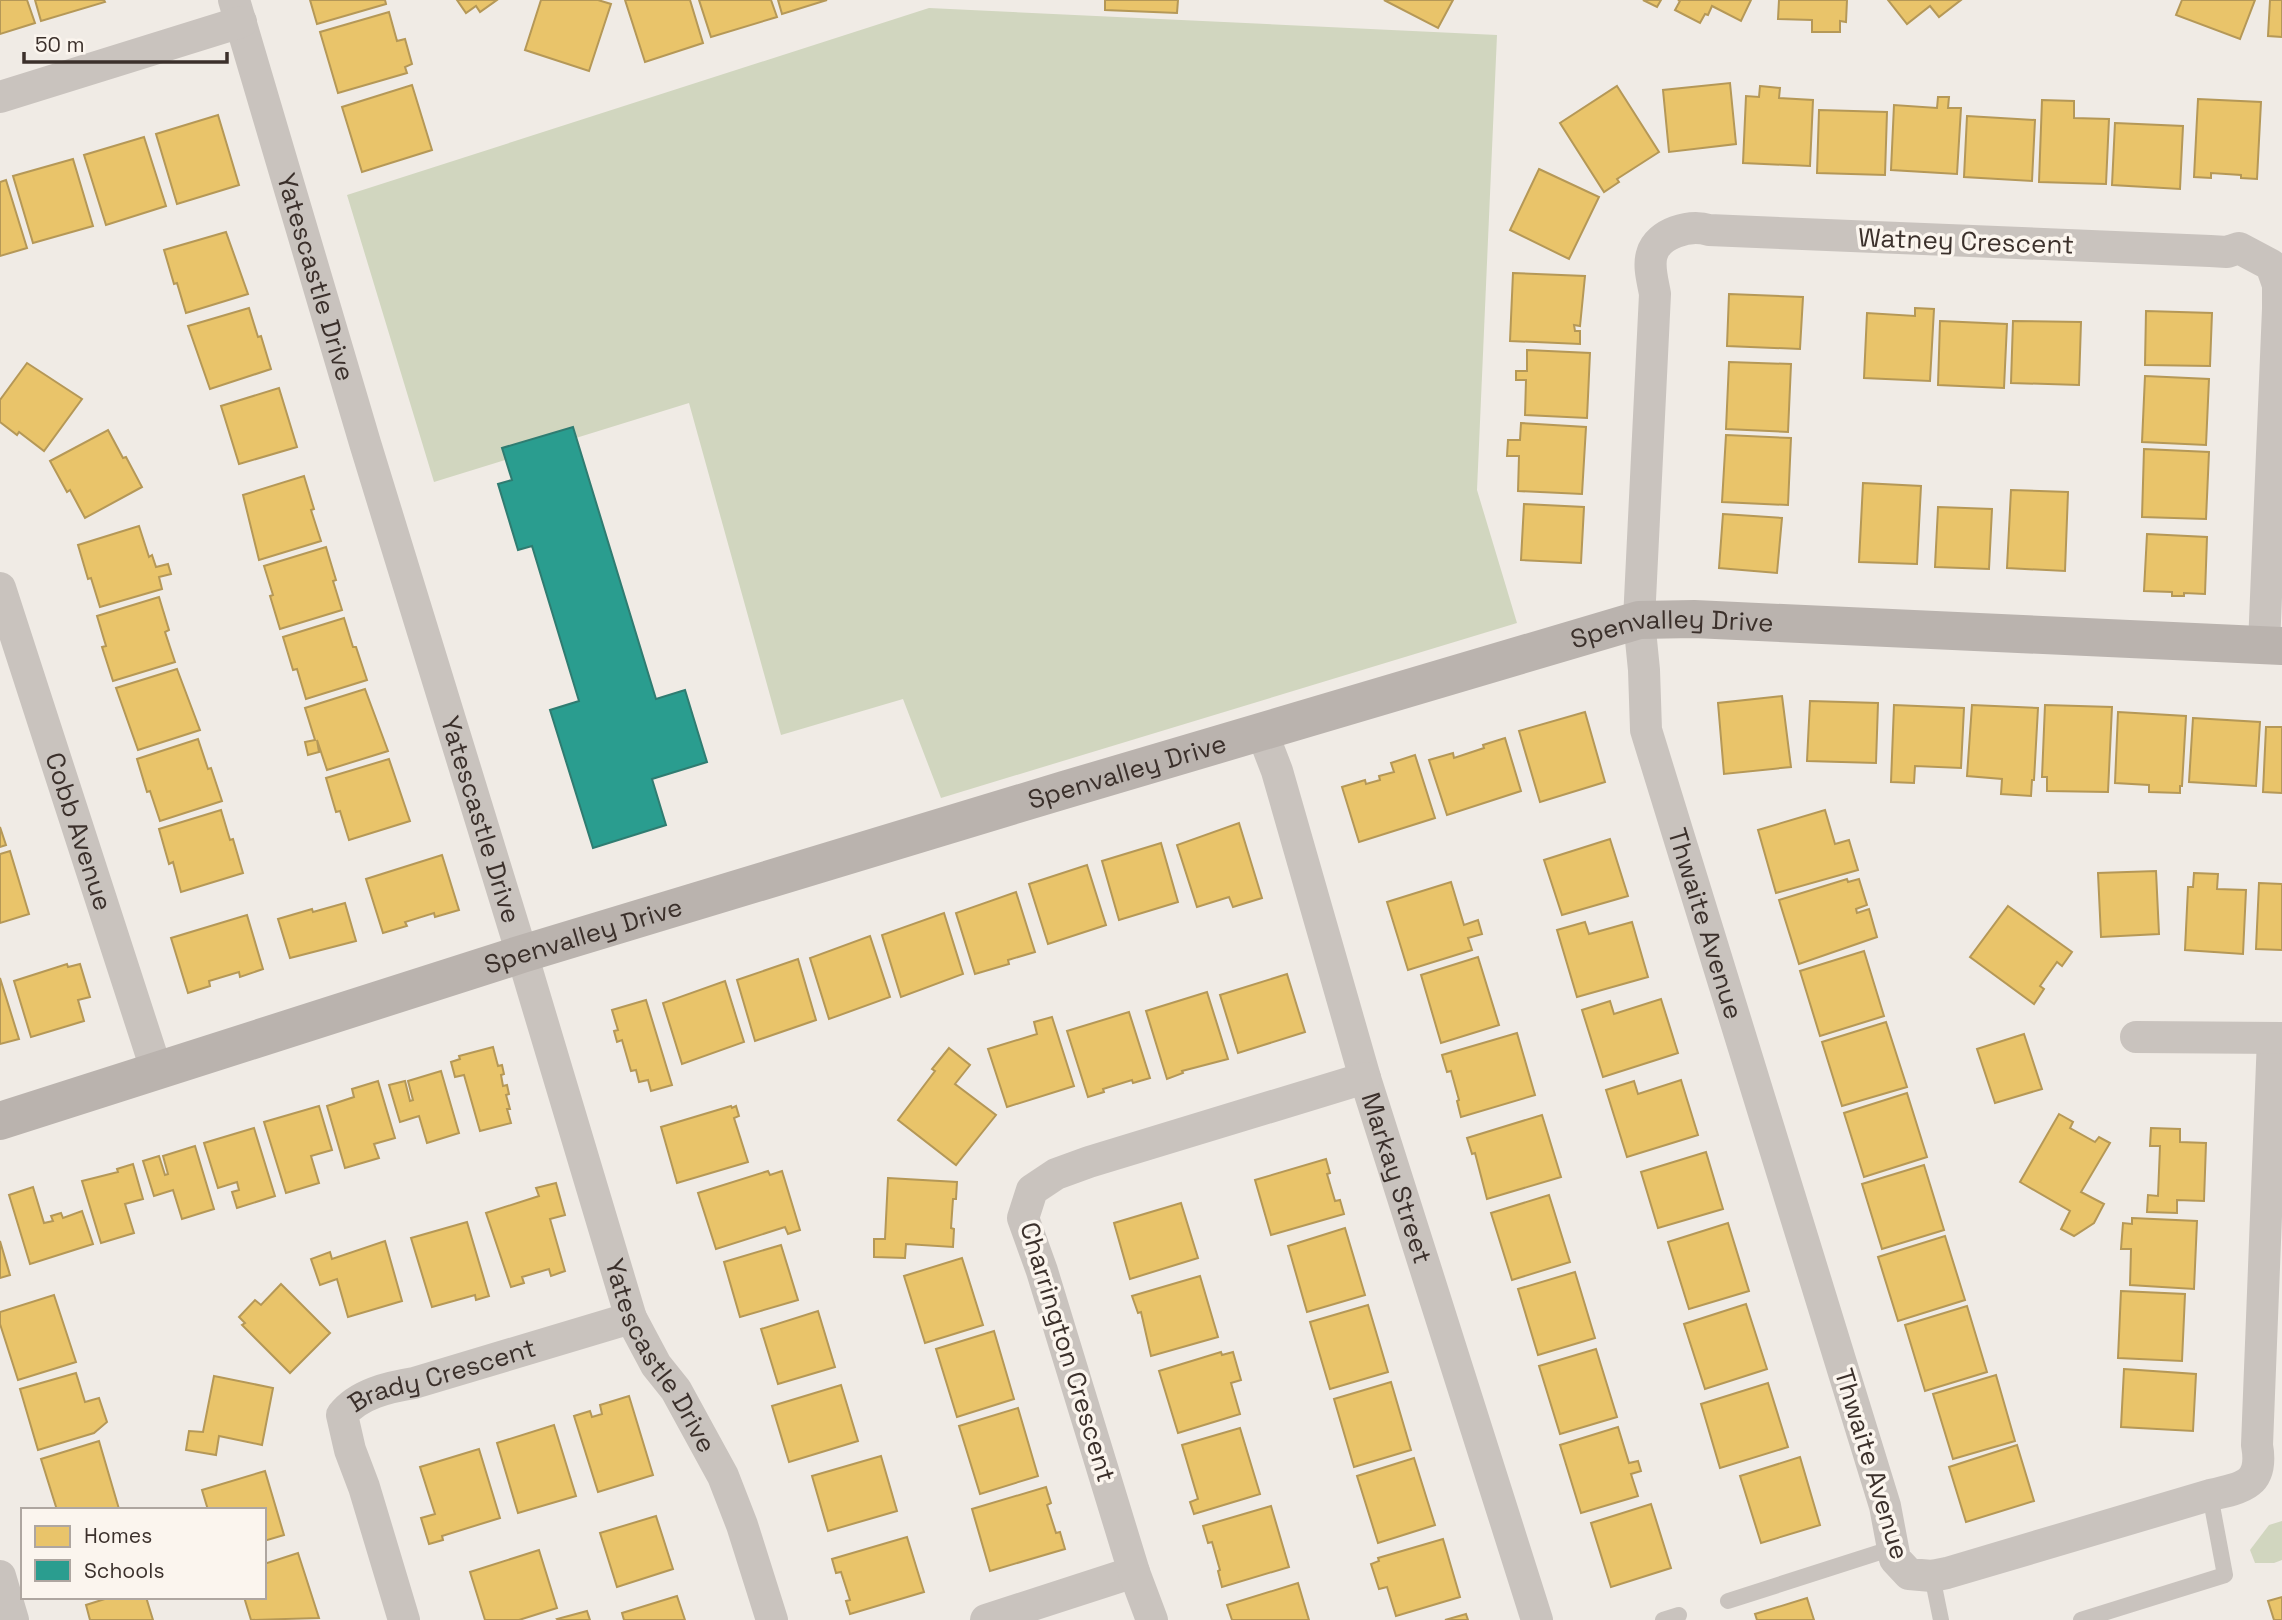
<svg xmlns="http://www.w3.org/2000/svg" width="2282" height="1620" viewBox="0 0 2282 1620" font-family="'Space Grotesk',sans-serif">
  <rect width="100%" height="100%" fill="#f0ebe5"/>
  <g fill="#d1d6bf">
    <polygon points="929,8 1497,35 1477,490 1517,623 941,798 903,699 781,735 689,403 434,482 347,195"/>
    <polygon points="2282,1521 2282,1560 2274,1563 2255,1563 2250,1550 2269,1525"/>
  </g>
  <g fill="#e9c46a" stroke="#b59857" stroke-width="2">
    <polygon points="0,0 27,0 35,23 0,34"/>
    <polygon points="35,0 104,0 105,2 41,21"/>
    <polygon points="310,0 385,0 386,4 317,24"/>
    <polygon points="457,0 497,0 480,12 476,6 466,13"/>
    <polygon points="541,0 598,0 611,4 589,71 525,50"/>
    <polygon points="625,0 690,0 703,43 645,62"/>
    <polygon points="699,0 771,0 777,17 711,37"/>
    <polygon points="778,0 827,0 782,14"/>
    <polygon points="1105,0 1178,0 1177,13 1105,10"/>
    <polygon points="1384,0 1453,0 1438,28"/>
    <polygon points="1643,0 1661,0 1657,7"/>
    <polygon points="1678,0 1751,0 1741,21 1712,6 1708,15 1705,14 1700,23 1675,10 1680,1"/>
    <polygon points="1779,0 1847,0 1846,22 1840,21 1840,32 1812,32 1812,20 1778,19"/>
    <polygon points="1888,0 1961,0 1939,17 1930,6 1907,24"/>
    <polygon points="2182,0 2255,0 2240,39 2176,15"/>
    <polygon points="2270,0 2282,0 2282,37 2268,36"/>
    <polygon points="389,12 397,41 405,39 412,64 405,67 407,73 338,93 320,32"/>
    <polygon points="1730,83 1736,144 1669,152 1663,90"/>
    <polygon points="412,85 432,150 362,172 342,107"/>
    <polygon points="1617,86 1659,152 1617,179 1619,182 1604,192 1560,123"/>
    <polygon points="1760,86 1780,88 1779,98 1813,100 1810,166 1743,163 1746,96 1759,97"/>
    <polygon points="1938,97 1949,97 1948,108 1961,108 1957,174 1891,170 1894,105 1937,108"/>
    <polygon points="2198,99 2261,102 2257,179 2241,178 2241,175 2211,173 2211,178 2194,177"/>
    <polygon points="2042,100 2074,101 2074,118 2109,119 2106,184 2039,182"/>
    <polygon points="1819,110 1887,112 1885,175 1817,173"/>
    <polygon points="218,115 239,185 177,204 156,134"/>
    <polygon points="1967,116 2035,120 2032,181 1964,177"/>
    <polygon points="2115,123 2183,126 2180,189 2112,185"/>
    <polygon points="144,137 166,206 106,225 84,155"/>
    <polygon points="73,159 93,226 33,243 13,176"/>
    <polygon points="1539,169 1599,197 1569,259 1510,230"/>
    <polygon points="6,180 27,248 0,256 0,182"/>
    <polygon points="226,232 248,294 186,313 177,283 174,284 164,250"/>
    <polygon points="1513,273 1585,276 1580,326 1574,325 1575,331 1580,331 1580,344 1510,341"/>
    <polygon points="1729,294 1803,297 1800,349 1727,346"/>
    <polygon points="249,308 258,337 261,336 271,369 210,389 188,326"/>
    <polygon points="1915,308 1934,309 1930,381 1864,378 1867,313 1915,316"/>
    <polygon points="2146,311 2212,313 2210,366 2145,365"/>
    <polygon points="1940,321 2007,324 2004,388 1938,385"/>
    <polygon points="2013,321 2081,322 2079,385 2011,383"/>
    <polygon points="1527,350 1590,353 1587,418 1525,415 1526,380 1516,380 1516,371 1527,371"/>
    <polygon points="1729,362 1791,364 1788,432 1726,429"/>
    <polygon points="27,363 82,399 44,451 19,432 17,435 0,422 0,400"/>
    <polygon points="2145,376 2209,379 2206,445 2142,442"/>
    <polygon points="279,388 297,447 239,464 221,406"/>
    <polygon points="1521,423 1586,427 1582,494 1518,491 1519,456 1507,456 1508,440 1520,440"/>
    <polygon points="108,430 123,458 126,457 142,487 85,518 70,490 67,492 50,461"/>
    <polygon points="1726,435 1791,438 1788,505 1722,502"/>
    <polygon points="2144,449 2209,452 2206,519 2142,517"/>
    <polygon points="304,476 314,509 311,510 321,541 259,560 243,495"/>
    <polygon points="1863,483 1921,486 1917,564 1859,562"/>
    <polygon points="2011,490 2068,492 2065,571 2007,568"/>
    <polygon points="1524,504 1584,507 1581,563 1521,560"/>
    <polygon points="1938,507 1992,509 1989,569 1935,567"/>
    <polygon points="1723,514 1782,518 1777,573 1719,568"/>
    <polygon points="139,526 149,557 152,555 156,567 168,564 171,574 159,577 162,589 100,607 91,578 88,579 78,545"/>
    <polygon points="2147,534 2207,537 2205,594 2184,593 2184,596 2172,596 2172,592 2144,591"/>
    <polygon points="326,547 336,580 333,581 342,610 280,629 270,596 273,595 264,566"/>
    <polygon points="159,597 169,630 165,632 175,662 113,681 102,647 106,646 97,616"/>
    <polygon points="344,618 353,647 356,647 367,680 306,699 297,669 293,670 283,637"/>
    <polygon points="177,669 200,730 138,750 116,688"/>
    <polygon points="365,689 388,751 327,770 317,740 319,752 308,755 305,742 315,740 305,708"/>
    <polygon points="1782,696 1791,767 1724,774 1718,703"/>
    <polygon points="1810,701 1878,703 1876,763 1807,761"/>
    <polygon points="1894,705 1964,708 1961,768 1915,766 1914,783 1891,782"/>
    <polygon points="1972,705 2038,708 2034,780 2032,780 2031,796 2001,794 2002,779 1967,776"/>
    <polygon points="2045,705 2112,707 2108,792 2047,791 2047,777 2042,777"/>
    <polygon points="1585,712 1605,782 1540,802 1519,731"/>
    <polygon points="2118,712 2186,716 2182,786 2180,786 2180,793 2149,792 2149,785 2115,783"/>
    <polygon points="2193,718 2260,722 2256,786 2189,782"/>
    <polygon points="2266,727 2282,727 2282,793 2263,792"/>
    <polygon points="1505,738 1521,791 1447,815 1429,760 1453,753 1454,758 1484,748 1483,745"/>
    <polygon points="198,739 208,769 211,768 222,801 160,821 150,791 147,792 137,759"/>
    <polygon points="1415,755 1435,818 1359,842 1342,787 1365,780 1366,784 1380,780 1379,776 1394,772 1391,763"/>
    <polygon points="389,759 410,821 349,840 340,811 336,812 326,778"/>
    <polygon points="221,810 230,840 233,839 243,873 181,892 173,862 169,864 159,829"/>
    <polygon points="1825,810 1835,844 1849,840 1858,870 1776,893 1758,830"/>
    <polygon points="1239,823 1262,898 1233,907 1229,897 1197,907 1177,845"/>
    <polygon points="0,827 6,845 0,847"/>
    <polygon points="1610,839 1628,896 1562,915 1544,860"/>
    <polygon points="1161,843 1178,902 1119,920 1102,861"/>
    <polygon points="10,851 29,914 0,923 0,854"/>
    <polygon points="442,855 459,910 435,917 434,913 405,922 407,926 383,933 366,879"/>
    <polygon points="1087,865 1106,925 1048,944 1029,884"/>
    <polygon points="2156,871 2159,934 2101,937 2098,873"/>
    <polygon points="2194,873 2218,874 2217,889 2246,890 2243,954 2185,950 2188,887 2193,887"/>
    <polygon points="1847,879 1848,882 1859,879 1867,905 1856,909 1857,913 1869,909 1877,937 1799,964 1779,900"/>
    <polygon points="1451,882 1464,925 1478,920 1482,934 1468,938 1472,950 1408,970 1387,902"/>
    <polygon points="2259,883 2282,884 2282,950 2256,949"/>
    <polygon points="1016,892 1035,952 1008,960 1009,964 975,974 956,913"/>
    <polygon points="345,903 356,941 290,958 278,919 312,909 313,912"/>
    <polygon points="2008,906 2072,952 2062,966 2057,962 2040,986 2044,989 2034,1004 1970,957"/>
    <polygon points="944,913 963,974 901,997 882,935"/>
    <polygon points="247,915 263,969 240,977 239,972 209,981 210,986 188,993 171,938"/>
    <polygon points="1585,922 1589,934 1632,922 1648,977 1577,997 1557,930"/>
    <polygon points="870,936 890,997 829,1019 810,958"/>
    <polygon points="1864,951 1884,1016 1820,1036 1800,971"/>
    <polygon points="1478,957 1499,1025 1441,1043 1421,975"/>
    <polygon points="798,959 816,1020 755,1041 737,980"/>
    <polygon points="67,964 68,967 80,964 90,997 78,1000 84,1021 31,1037 14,981"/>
    <polygon points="1287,974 1305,1032 1238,1053 1220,995"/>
    <polygon points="0,978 19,1039 0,1044"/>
    <polygon points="725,981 744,1042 682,1064 663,1003"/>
    <polygon points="1207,992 1228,1059 1182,1071 1183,1073 1167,1079 1146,1011"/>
    <polygon points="1661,999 1678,1053 1603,1077 1582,1010 1610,1001 1614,1014"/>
    <polygon points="646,1000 672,1085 651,1091 648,1080 639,1082 636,1070 631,1071 622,1040 617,1042 614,1031 618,1030 612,1010"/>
    <polygon points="1129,1012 1150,1078 1133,1083 1132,1080 1103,1089 1104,1092 1088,1097 1067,1031"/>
    <polygon points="1052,1017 1074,1086 1007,1107 988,1049 1037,1034 1034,1022"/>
    <polygon points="1886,1022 1907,1087 1842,1106 1822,1042"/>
    <polygon points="1517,1033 1535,1095 1461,1117 1457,1101 1459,1100 1451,1071 1447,1072 1442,1055"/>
    <polygon points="2024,1034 2042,1089 1995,1103 1977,1049"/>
    <polygon points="493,1047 498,1066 502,1065 504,1074 501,1075 503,1086 507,1085 509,1094 506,1095 510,1109 507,1109 511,1123 480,1131 464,1075 455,1077 451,1062 460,1059 459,1056"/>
    <polygon points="949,1048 970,1065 955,1084 996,1115 956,1165 898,1120 935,1071 932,1069"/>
    <polygon points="441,1071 459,1133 427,1143 419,1116 400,1122 389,1085 405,1081 410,1101 413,1100 408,1081"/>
    <polygon points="1681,1080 1698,1135 1627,1157 1606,1090 1634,1081 1638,1094"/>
    <polygon points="378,1081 395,1138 374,1144 379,1158 345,1168 327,1106 354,1097 352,1089"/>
    <polygon points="1907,1093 1927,1157 1864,1177 1844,1113"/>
    <polygon points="319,1106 332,1150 311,1156 319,1183 286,1193 264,1122"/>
    <polygon points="731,1106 732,1108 736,1106 739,1116 734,1118 748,1162 677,1183 661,1127"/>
    <polygon points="2059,1114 2073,1122 2070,1128 2095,1142 2099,1137 2110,1143 2081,1192 2104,1204 2094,1223 2074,1236 2061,1229 2070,1211 2020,1182"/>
    <polygon points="1542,1115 1561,1177 1487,1199 1475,1153 1472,1154 1467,1138"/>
    <polygon points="254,1128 275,1196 237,1208 232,1192 239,1190 237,1182 218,1188 204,1143"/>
    <polygon points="2151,1128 2180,1129 2180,1142 2206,1143 2204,1201 2177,1200 2177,1213 2147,1212 2148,1195 2158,1196 2160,1146 2150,1146"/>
    <polygon points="195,1146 214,1209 182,1219 173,1190 154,1196 143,1161 159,1156 165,1175 168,1174 163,1156"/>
    <polygon points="1706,1152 1723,1209 1658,1228 1641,1172"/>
    <polygon points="1326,1159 1330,1173 1327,1174 1335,1201 1340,1200 1344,1214 1271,1235 1255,1180"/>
    <polygon points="133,1164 143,1199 125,1204 134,1233 101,1243 82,1181 118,1172 117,1169"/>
    <polygon points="1924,1165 1944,1230 1882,1249 1862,1184"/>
    <polygon points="768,1171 770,1175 782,1171 800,1230 788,1234 785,1227 716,1249 698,1193"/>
    <polygon points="888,1178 957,1182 956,1199 953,1199 951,1228 954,1229 953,1247 906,1244 905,1258 874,1257 874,1239 885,1239"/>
    <polygon points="556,1183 565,1215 550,1219 565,1271 551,1276 549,1269 522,1277 524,1283 511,1287 486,1213 539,1196 536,1188"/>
    <polygon points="33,1187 44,1223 53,1221 51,1216 61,1213 63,1218 82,1211 93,1244 30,1264 9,1195"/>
    <polygon points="1549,1195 1570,1262 1512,1280 1491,1213"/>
    <polygon points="1181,1203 1198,1258 1130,1279 1114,1223"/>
    <polygon points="2132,1218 2197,1221 2194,1289 2130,1285 2131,1249 2121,1249 2123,1223 2132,1224"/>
    <polygon points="467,1222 489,1296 476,1300 475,1295 432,1307 411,1238"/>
    <polygon points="1728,1223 1749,1291 1689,1309 1668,1242"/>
    <polygon points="1345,1228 1365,1295 1307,1312 1288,1246"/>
    <polygon points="1945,1236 1965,1300 1898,1321 1878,1257"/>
    <polygon points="0,1241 10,1275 0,1278"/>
    <polygon points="385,1241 402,1301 348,1317 337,1279 320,1285 311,1259 330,1252 332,1259"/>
    <polygon points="781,1245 798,1300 740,1317 724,1262"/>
    <polygon points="962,1258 983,1325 925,1343 904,1276"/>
    <polygon points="1575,1272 1595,1338 1538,1355 1518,1289"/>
    <polygon points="1200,1276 1218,1337 1151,1356 1141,1312 1138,1313 1132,1296"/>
    <polygon points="281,1284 330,1333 290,1373 242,1325 245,1323 239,1317 255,1300 261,1305"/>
    <polygon points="2121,1291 2185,1294 2182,1361 2118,1358"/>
    <polygon points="54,1295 76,1362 18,1380 0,1324 0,1312"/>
    <polygon points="1746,1304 1767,1369 1705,1389 1684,1324"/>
    <polygon points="1368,1305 1388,1372 1330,1389 1310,1322"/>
    <polygon points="1967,1306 1987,1372 1925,1391 1905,1325"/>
    <polygon points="818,1311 835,1367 778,1384 761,1329"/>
    <polygon points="994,1331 1014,1399 957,1417 936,1349"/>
    <polygon points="1596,1349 1617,1417 1560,1434 1539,1366"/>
    <polygon points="1221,1352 1222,1355 1233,1352 1241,1380 1231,1383 1240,1414 1178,1433 1159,1371"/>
    <polygon points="2124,1369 2196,1374 2193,1431 2121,1427"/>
    <polygon points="76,1373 85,1402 99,1398 107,1422 94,1433 38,1450 20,1389"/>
    <polygon points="1996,1375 2015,1441 1953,1459 1933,1394"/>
    <polygon points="214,1376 273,1388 262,1445 219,1436 216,1455 186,1450 189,1431 203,1432"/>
    <polygon points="1391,1382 1411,1450 1354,1467 1334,1399"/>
    <polygon points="1768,1383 1788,1447 1720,1468 1701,1404"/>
    <polygon points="841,1385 858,1441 789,1462 772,1406"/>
    <polygon points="629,1396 653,1475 598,1492 574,1416 590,1411 592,1417 602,1414 600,1405"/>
    <polygon points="1018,1408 1038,1476 980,1494 959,1426"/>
    <polygon points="554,1425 576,1496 518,1513 497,1443"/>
    <polygon points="1618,1427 1629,1463 1638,1461 1641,1471 1631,1474 1638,1496 1581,1513 1560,1445"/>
    <polygon points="1240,1428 1260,1494 1194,1514 1190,1502 1198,1499 1182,1445"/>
    <polygon points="99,1441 119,1509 57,1510 41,1459"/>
    <polygon points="2017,1445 2034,1501 1966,1522 1949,1467"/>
    <polygon points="479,1449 500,1518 442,1536 443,1540 429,1544 421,1518 435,1514 420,1467"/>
    <polygon points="881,1456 897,1511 828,1531 812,1476"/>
    <polygon points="1800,1457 1820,1525 1761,1543 1740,1476"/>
    <polygon points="1414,1458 1435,1525 1378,1543 1357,1476"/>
    <polygon points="265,1471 284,1535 264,1541 264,1510 208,1510 202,1490"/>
    <polygon points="1046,1487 1051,1503 1047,1505 1056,1533 1060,1532 1065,1549 990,1571 972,1509"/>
    <polygon points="1651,1504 1671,1568 1611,1587 1591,1523"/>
    <polygon points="1271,1506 1289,1567 1222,1587 1218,1571 1220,1570 1212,1542 1208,1543 1203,1526"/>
    <polygon points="656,1516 673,1569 617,1587 600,1533"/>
    <polygon points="907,1537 924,1592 850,1614 846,1601 850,1600 841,1572 836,1573 832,1559"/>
    <polygon points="1443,1539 1460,1597 1396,1616 1387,1587 1379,1589 1371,1564 1379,1561 1378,1558"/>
    <polygon points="539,1550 557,1608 519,1620 485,1620 470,1572"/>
    <polygon points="298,1553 319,1618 251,1620 244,1597 264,1597 264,1564"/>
    <polygon points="1298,1583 1309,1620 1232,1620 1227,1605"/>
    <polygon points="677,1596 685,1620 624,1620 622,1613"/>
    <polygon points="111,1597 146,1597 153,1620 90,1620 86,1605"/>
    <polygon points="2282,1597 2282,1620 2274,1620 2268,1601"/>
    <polygon points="1807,1598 1814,1620 1757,1620 1755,1614"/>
    <polygon points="587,1611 590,1620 558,1620 557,1619"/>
    <polygon points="1466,1614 1468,1620 1445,1620"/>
  </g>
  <polygon fill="#2a9d8f" stroke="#2f7c71" stroke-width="2" points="573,427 656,699 685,690 707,762 652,779 666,825 593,848 550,710 579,701 532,546 518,550 498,484 512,480 502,448"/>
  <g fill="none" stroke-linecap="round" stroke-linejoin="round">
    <g stroke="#c9c3be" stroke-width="16">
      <polyline points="1932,1576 1941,1620"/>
      <polyline points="1728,1601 1893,1548"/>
      <polyline points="1663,1620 1679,1615"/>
      <polyline points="2081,1620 2225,1575 2210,1495"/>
    </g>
    <g stroke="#c9c3be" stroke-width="32">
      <path id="s1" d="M234,0L365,443L522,954L631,1318L656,1365L676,1390L723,1476L742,1525L772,1620"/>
      <polyline points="0,97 241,22"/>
      <path id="s2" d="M0,588L157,1072"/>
      <path id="s3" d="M2264,645L2278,309V285L2271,265L2239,248L2227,252L2210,251L1709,230C1690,224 1658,233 1652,254C1648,266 1653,282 1655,294L1639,620L1644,670L1646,730L1885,1506L1895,1559L1909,1574L1932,1576L1947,1573L2210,1495C2244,1488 2264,1484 2257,1445L2273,1038"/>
      <path id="s4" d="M1262,732L1277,771L1365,1078L1537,1620"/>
      <polyline points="2136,1037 2282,1038"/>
      <polyline points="0,1576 13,1620"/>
      <path id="s5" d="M404,1620L364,1487L350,1450L342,1415C358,1394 389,1387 414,1383L631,1318"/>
      <polyline points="986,1620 1134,1572"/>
      <polyline points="1152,1620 1134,1572 1042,1271 1023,1218 1032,1190 1056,1174 1089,1162 1365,1078"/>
    </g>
    <path stroke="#bab3ae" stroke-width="38" id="s6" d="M0,1121L522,954L1064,790L1639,620L1694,619L2282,646"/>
  </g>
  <g text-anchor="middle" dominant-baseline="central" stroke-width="7" stroke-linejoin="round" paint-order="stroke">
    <g font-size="26" fill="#3b302b" stroke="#fbf5ee">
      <text transform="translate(1966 241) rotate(2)">Watney Crescent</text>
      <text stroke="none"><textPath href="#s1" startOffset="289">Yatescastle Drive</textPath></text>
      <text stroke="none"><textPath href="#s6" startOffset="1746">Spenvalley Drive</textPath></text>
      <text stroke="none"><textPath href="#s6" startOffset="1180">Spenvalley Drive</textPath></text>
      <text stroke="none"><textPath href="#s1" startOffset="856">Yatescastle Drive</textPath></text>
      <text stroke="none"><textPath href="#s2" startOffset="256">Cobb Avenue</textPath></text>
      <text stroke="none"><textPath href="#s3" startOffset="1696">Thwaite Avenue</textPath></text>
      <text stroke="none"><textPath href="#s6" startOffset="612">Spenvalley Drive</textPath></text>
      <text stroke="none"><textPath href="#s4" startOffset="466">Markay Street</textPath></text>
      <text transform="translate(1068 1352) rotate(73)">Charrington Crescent</text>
      <text stroke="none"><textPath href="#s1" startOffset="1423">Yatescastle Drive</textPath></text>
      <text stroke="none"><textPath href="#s5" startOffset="324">Brady Crescent</textPath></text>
      <text transform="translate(1872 1464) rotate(73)">Thwaite Avenue</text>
    </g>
  </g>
  <rect x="21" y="1508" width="245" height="91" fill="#fbf5ee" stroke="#aea6a0" stroke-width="2"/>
  <rect x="35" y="1526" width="35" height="21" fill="#e9c46a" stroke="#aea6a0" stroke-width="2"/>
  <text x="84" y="1543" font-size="21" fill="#3b302b">Homes</text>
  <rect x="35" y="1560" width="35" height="21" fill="#2a9d8f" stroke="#aea6a0" stroke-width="2"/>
  <text x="84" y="1578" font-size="21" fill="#3b302b">Schools</text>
  <path d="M24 52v10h203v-10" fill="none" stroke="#3b302b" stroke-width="3.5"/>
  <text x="35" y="52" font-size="21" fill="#3b302b" stroke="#fbf5ee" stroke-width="5" paint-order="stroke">50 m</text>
</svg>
